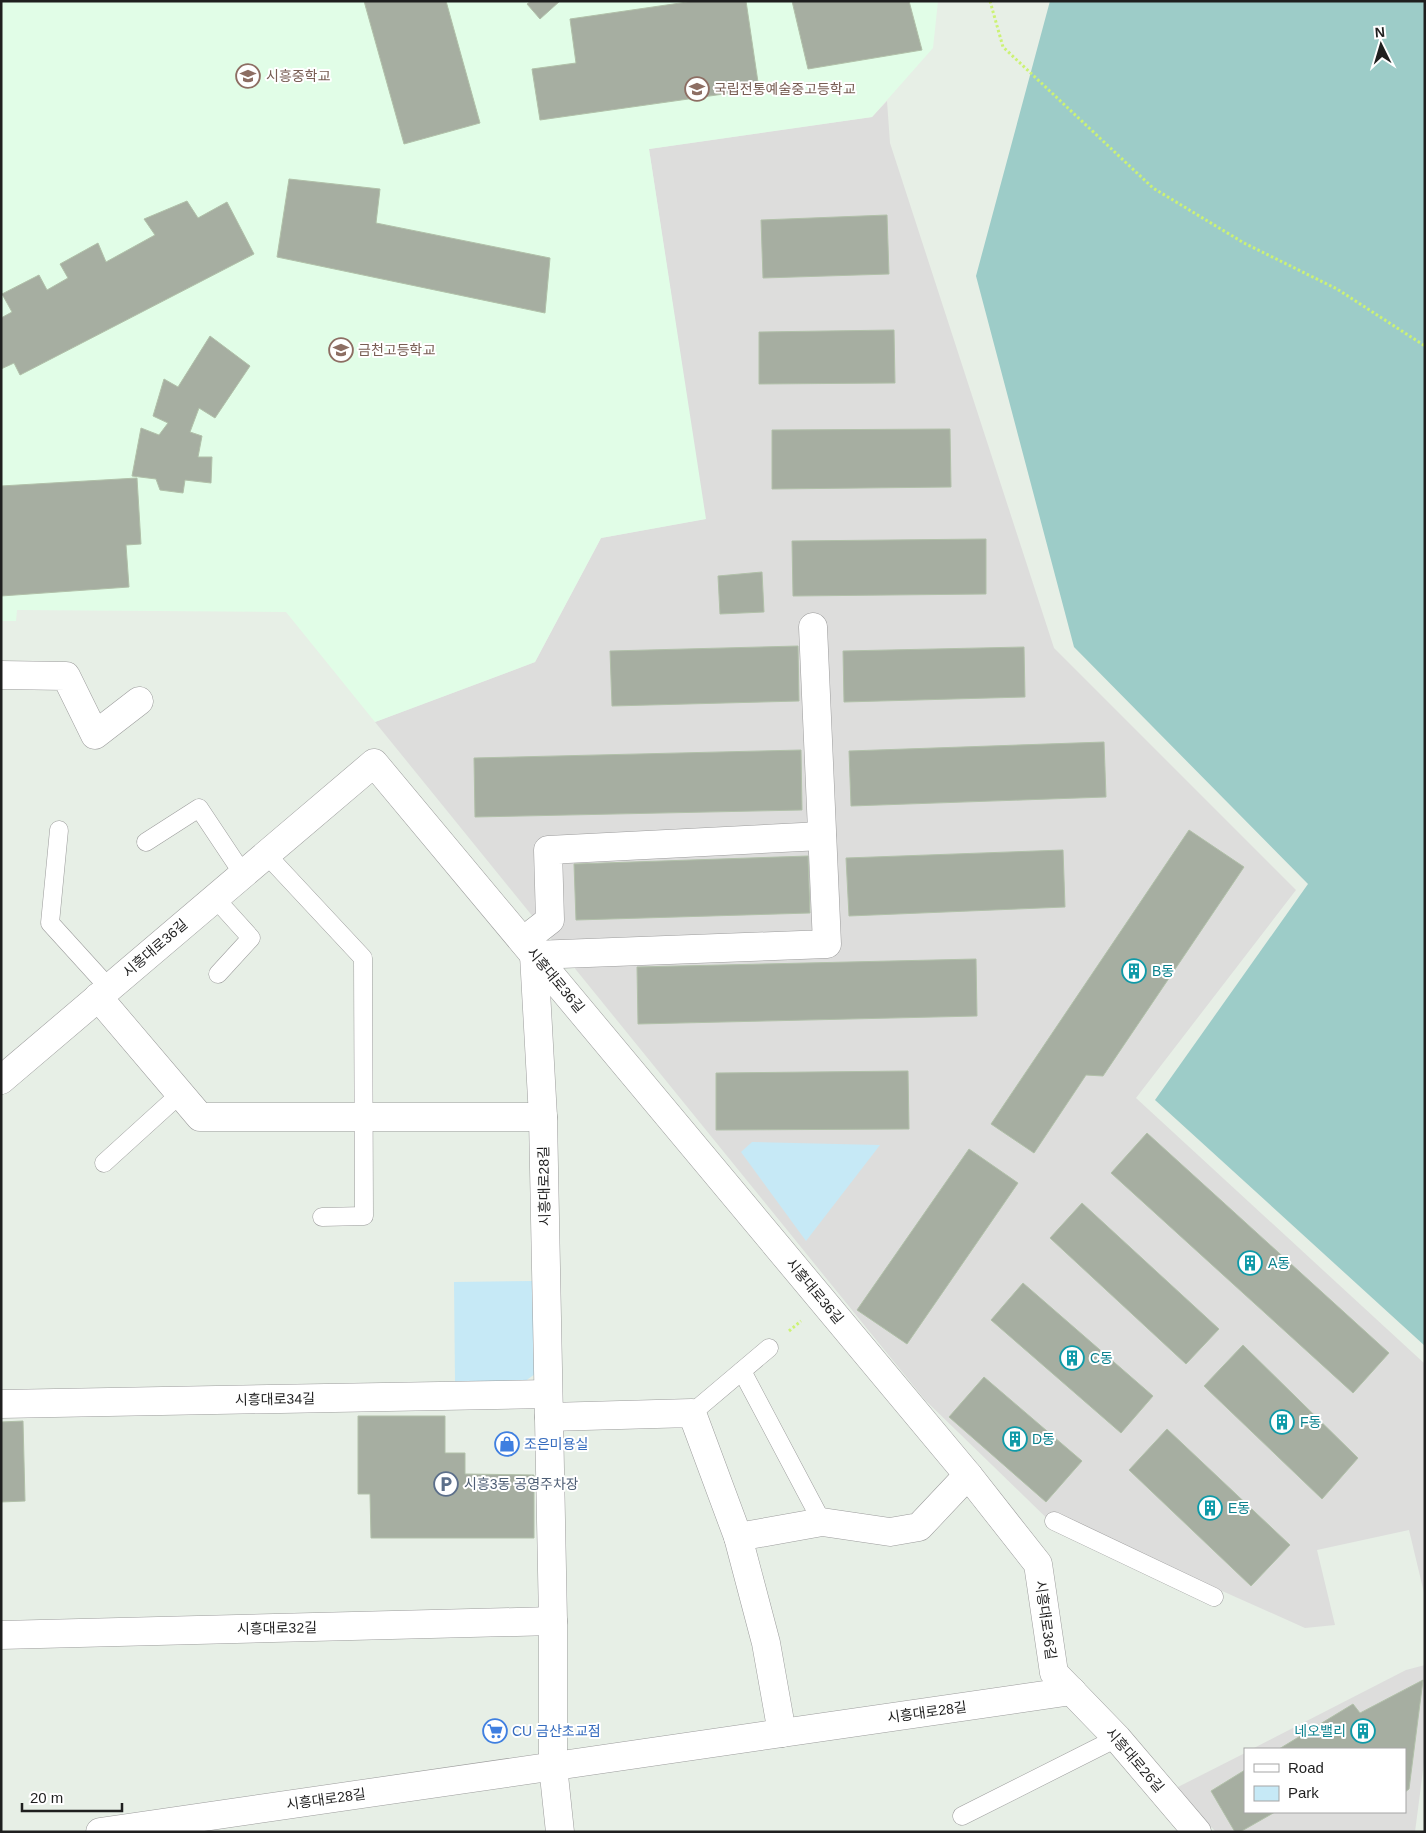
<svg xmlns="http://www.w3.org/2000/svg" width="1426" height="1833" viewBox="0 0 1426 1833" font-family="Arial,'Noto Sans KR',sans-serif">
  <rect width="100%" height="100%" fill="#e7efe6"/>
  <g fill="#dddddc">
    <polygon points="887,101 890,143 1054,648 1296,890 1136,1098 1425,1364 1425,1597 1409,1530 1317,1550 1335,1625 1305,1628 1090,1532 1062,1533 925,1400 375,722 535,662 601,538 705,519 649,149 872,117"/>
    <polygon points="1425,1665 1425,1755 1415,1832 1216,1832 1174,1789 1245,1753 1245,1812 1405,1812 1405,1749 1252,1749 1406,1670"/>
  </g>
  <polygon fill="#e1fde7" points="1,1 938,1 933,48 872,117 649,149 706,519 601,538 535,662 375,722 286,612 17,610 16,621 1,621"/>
  <polygon fill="#9dccc8" points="1050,1 1425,1 1425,1346 1155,1100 1308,884 1074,647 976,276"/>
  <g fill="#c6e9f6">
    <polygon points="752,1142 880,1145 806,1241 741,1152"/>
    <polygon points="534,1281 535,1374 524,1382 455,1383 454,1282"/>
  </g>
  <g fill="#a6aea1" stroke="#b1c0a9">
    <polygon points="364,1 446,1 480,123 404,144"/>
    <polygon points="531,1 560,1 540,19 527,4"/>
    <polygon points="694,1 746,1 759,89 540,120 532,69 576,63 570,19"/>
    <polygon points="792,1 909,1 922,50 808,69"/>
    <polygon points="289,179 380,189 376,223 550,258 545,313 277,257"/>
    <polygon points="187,201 198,218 227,202 254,254 20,375 14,363 1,369 1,318 12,312 2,294 39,275 47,290 68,278 60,264 98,243 106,262 155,235 144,219"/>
    <polygon points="887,215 889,274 763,278 761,220"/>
    <polygon points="894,330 895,383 759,384 759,332"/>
    <polygon points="210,336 250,366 215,418 199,408 190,432 202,436 198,457 212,457 211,483 185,480 183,493 160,490 156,479 132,476 141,428 159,435 168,423 153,416 164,379 178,387"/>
    <polygon points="950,429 951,487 772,489 772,430"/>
    <polygon points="137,478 141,544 126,545 129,587 1,596 1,486"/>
    <polygon points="986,539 986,594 793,596 792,541"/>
    <polygon points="762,572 764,612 720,614 718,576"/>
    <polygon points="798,646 799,701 612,706 610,651"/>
    <polygon points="1024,647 1025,697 844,702 843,651"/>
    <polygon points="1104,742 1106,797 851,806 849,751"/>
    <polygon points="801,750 802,810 475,817 474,758"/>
    <polygon points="1189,830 1244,867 1103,1076 1086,1075 1034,1153 991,1124"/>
    <polygon points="1063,850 1065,907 849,916 846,858"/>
    <polygon points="808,856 810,913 576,920 574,864"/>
    <polygon points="976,959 977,1016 638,1024 637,967"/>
    <polygon points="908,1071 909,1129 716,1130 716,1073"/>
    <polygon points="1147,1133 1389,1353 1353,1393 1111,1173"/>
    <polygon points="969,1149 1018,1183 907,1344 857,1310"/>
    <polygon points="1082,1203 1219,1329 1186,1364 1050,1238"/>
    <polygon points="1023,1283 1153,1396 1121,1433 991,1320"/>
    <polygon points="1243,1345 1358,1458 1322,1499 1204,1386"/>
    <polygon points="984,1377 1082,1461 1046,1502 949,1417"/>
    <polygon points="358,1416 445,1416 445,1453 465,1453 465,1474 534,1475 534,1538 371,1538 370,1494 358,1494"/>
    <polygon points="23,1421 25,1501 1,1502 1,1422"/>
    <polygon points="1167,1429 1290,1545 1251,1586 1129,1470"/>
    <polygon points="1423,1680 1409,1789 1405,1792 1405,1749 1279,1749 1353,1704 1360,1713"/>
    <polygon points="1245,1770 1245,1812 1275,1812 1240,1832 1235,1832 1211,1791"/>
  </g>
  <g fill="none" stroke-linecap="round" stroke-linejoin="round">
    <g stroke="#9c9c9c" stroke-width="19">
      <g id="service">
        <polyline points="59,830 50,923 109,988"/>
        <polyline points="146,842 199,808 243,874"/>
        <polyline points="266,854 363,958 364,1216 322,1217"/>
        <polyline points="214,897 251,938 218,974"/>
        <polyline points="104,1163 180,1094"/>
        <polyline points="742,1371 822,1522"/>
        <polyline points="692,1413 769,1348"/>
        <polyline points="1054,1521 1214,1597"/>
        <polyline points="962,1816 1117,1738"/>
      </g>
    </g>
    <g stroke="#9c9c9c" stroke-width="29">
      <g id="minor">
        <polyline points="1,675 66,676 95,735 139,701"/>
        <polyline points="523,941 550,920 548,850 822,836"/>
        <polyline points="98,997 200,1117 543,1117"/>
        <polyline points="1,1080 374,763 968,1475 1038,1564 1054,1673 1117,1738 1197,1832"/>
        <polyline points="1,1404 548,1394"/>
        <polyline points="549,1417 692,1413 738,1537 766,1643 782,1733"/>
        <polyline points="738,1537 822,1522 890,1532 919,1527 968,1475"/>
        <polyline points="1,1635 553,1621"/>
        <polyline points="100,1832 1072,1691"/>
        <polyline points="560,1832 553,1766 553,1621 543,1117 534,955 827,944 813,627"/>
      </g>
    </g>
    <g stroke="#ccf274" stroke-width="3" stroke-dasharray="2.5 2.5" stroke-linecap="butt">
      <polyline points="990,1 1003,47 1153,188 1244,243 1337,289 1425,346"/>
      <polyline points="789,1331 801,1321"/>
    </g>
    <use href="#service" stroke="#fff" stroke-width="18"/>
    <use href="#minor" stroke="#fff" stroke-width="28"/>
  </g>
  <defs>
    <g id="school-ring" transform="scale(1.25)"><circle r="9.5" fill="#fff" stroke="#8d6e63" stroke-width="1.5"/><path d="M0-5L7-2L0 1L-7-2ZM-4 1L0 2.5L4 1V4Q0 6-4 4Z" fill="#8d6e63"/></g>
    <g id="building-ring" transform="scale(1.25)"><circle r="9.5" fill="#fff" stroke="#0f9aa8" stroke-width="1.5"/><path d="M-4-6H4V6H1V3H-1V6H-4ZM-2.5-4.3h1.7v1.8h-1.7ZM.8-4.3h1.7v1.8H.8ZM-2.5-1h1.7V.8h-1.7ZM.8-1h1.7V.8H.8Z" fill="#0f9aa8"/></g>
    <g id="shop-ring" transform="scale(1.25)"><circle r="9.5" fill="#fff" stroke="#3f7fe0" stroke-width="1.5"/><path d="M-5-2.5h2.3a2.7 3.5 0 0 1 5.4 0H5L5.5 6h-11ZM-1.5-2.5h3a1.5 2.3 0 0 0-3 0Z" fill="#3f7fe0"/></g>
    <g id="parking-ring" transform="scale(1.25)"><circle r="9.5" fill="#fff" stroke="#5c6f8a" stroke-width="1.5"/><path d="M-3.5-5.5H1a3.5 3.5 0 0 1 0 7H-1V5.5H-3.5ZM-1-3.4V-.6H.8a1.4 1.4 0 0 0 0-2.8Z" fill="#5c6f8a"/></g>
    <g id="supermarket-ring" transform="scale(1.25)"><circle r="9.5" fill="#fff" stroke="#3f7fe0" stroke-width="1.5"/><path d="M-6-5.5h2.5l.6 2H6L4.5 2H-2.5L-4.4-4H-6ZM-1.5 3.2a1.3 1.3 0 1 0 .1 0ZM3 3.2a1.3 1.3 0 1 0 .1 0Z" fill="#3f7fe0"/></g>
  </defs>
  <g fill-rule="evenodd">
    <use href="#school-ring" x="248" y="76"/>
    <use href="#school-ring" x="697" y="89"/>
    <use href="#school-ring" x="341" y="350"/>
    <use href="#building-ring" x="1134" y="971"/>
    <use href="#building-ring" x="1250" y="1263"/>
    <use href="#building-ring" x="1072" y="1358"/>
    <use href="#building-ring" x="1282" y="1422"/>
    <use href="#building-ring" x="1015" y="1439"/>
    <use href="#shop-ring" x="507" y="1444"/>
    <use href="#parking-ring" x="446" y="1484"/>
    <use href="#building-ring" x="1210" y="1508"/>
    <use href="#supermarket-ring" x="495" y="1731"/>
    <use href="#building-ring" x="1363" y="1731"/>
  </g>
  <g text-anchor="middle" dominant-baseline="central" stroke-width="4" stroke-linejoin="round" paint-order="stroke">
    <g font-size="14" fill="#785e54" stroke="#fff" text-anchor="start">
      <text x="266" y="76">시흥중학교</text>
      <text x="714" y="89">국립전통예술중고등학교</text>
      <text x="358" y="350">금천고등학교</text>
    </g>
    <g font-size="14" fill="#1f1f1f" stroke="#fff">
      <text transform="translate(155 948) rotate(-41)">시흥대로36길</text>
      <text transform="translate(556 980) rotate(50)">시흥대로36길</text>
      <text transform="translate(544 1186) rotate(-91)">시흥대로28길</text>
      <text transform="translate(815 1291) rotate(50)">시흥대로36길</text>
      <text transform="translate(275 1399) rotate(-1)">시흥대로34길</text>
      <text transform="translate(1046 1620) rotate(82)">시흥대로36길</text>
      <text transform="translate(277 1628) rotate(-1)">시흥대로32길</text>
      <text transform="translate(927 1712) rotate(-8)">시흥대로28길</text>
      <text transform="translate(1135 1760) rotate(49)">시흥대로26길</text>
      <text transform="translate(326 1799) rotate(-8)">시흥대로28길</text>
    </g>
    <g font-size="14" fill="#0d838f" stroke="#fff" text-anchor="start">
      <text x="1152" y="971">B동</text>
      <text x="1268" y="1263">A동</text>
      <text x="1090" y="1358">C동</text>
      <text x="1300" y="1422">F동</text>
      <text x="1032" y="1439">D동</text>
      <text x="1228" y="1508">E동</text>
      <text x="1346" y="1731" text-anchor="end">네오밸리</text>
    </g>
    <g font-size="14" fill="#366cbe" stroke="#fff" text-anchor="start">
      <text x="524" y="1444">조은미용실</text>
      <text x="512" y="1731">CU 금산초교점</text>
    </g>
    <g font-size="14" fill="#4e5e75" stroke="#fff" text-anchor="start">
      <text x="464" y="1484">시흥3동 공영주차장</text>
    </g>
  </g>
  <rect width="1426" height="1833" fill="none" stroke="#1f1f1f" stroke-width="5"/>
  <rect x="1244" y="1748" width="162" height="65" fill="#ffffff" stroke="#a5a5a5"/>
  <rect x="1254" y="1764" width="25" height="8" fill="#ffffff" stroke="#a5a5a5"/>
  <text x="1288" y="1773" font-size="15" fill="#1f1f1f">Road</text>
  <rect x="1254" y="1786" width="25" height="15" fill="#c6e9f6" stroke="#a5a5a5"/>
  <text x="1288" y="1798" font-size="15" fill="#1f1f1f">Park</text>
  <g transform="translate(1381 45) rotate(355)" stroke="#ffffff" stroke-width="4" paint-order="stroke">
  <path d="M0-4L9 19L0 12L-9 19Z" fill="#1f1f1f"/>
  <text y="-8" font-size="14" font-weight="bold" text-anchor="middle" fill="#1f1f1f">N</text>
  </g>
  <path d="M22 1803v8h100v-8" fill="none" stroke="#1f1f1f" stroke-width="2.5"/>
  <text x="30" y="1803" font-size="15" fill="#1f1f1f" stroke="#ffffff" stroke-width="4" paint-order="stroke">20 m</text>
</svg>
